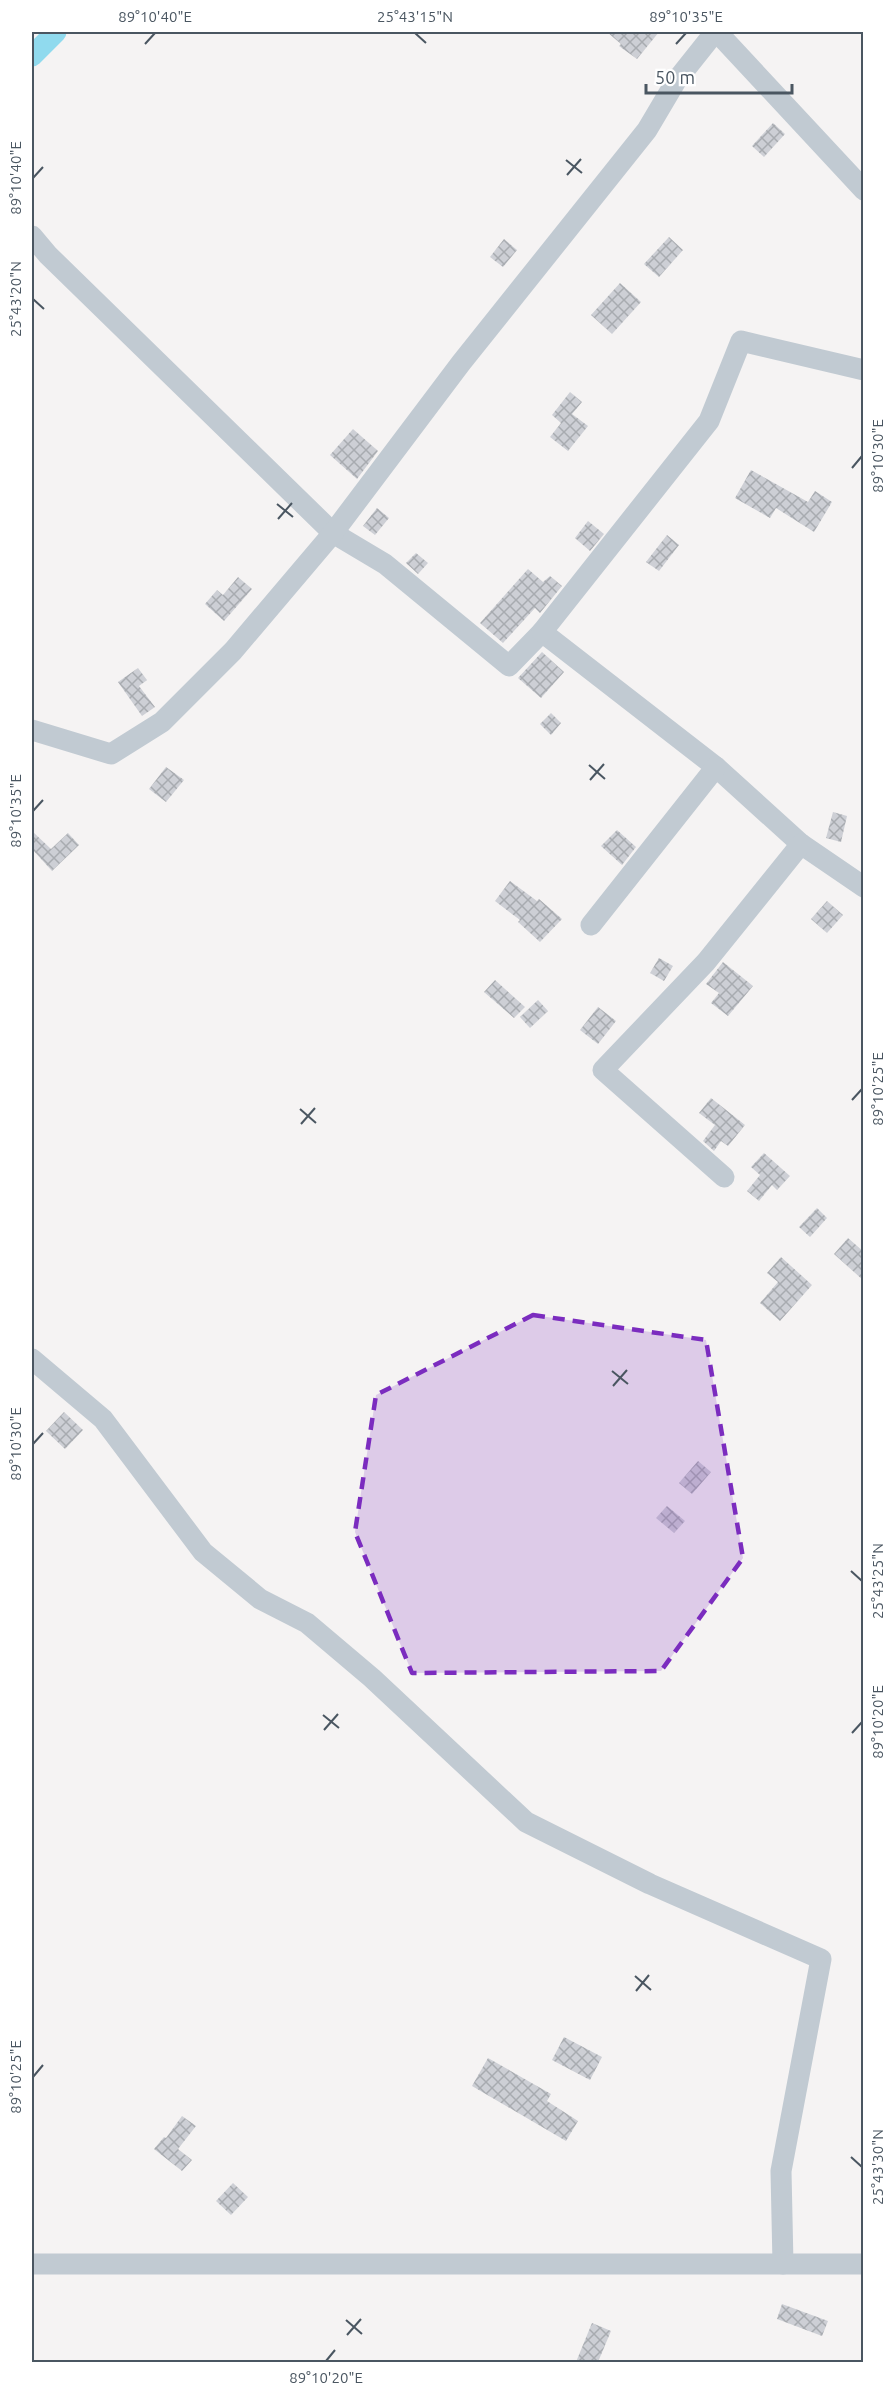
<svg xmlns="http://www.w3.org/2000/svg" width="895" height="2394" viewBox="0 0 895 2394" font-family="Ubuntu,sans-serif">
  <defs>
    <pattern id="building-cross-hatch" width="8" height="8" patternUnits="userSpaceOnUse" patternTransform="scale(1.5)"><rect width="8" height="8" fill="#cdcfd5"/><path d="M0 0l8 8M0 8l8-8" fill="none" stroke="#a8abb0"/></pattern>
  </defs>
  <rect width="100%" height="100%" fill="#f5f3f3"/>
  <g fill="none" stroke-linecap="round" stroke-linejoin="round">
    <polyline stroke="#90daee" stroke-width="21" points="32,56 56,32"/>
  </g>
  <g fill="url(#building-cross-hatch)">
    <polygon points="607,32 659,32 637,59 619,46 621,44"/>
    <polygon points="773,123 785,134 764,157 752,146"/>
    <polygon points="669,237 683,250 659,277 644,264"/>
    <polygon points="504,239 517,250 503,267 490,257"/>
    <polygon points="620,283 641,302 612,334 591,315"/>
    <polygon points="570,392 582,402 572,414 588,426 568,451 550,437 561,423 552,415"/>
    <polygon points="353,429 378,451 357,479 330,455"/>
    <polygon points="751,470 808,502 815,491 832,502 814,532 776,508 770,518 735,498"/>
    <polygon points="377,508 389,518 375,535 363,526"/>
    <polygon points="588,521 604,534 590,551 575,538"/>
    <polygon points="667,535 679,545 659,571 646,562"/>
    <polygon points="416,553 428,563 418,574 406,563"/>
    <polygon points="528,569 543,582 550,576 562,586 540,613 535,608 503,643 480,623"/>
    <polygon points="238,577 252,589 224,621 205,604 217,590 223,595"/>
    <polygon points="542,652 564,672 541,698 518,678"/>
    <polygon points="138,668 147,680 139,686 155,707 142,716 118,682"/>
    <polygon points="551,713 561,723 551,735 540,724"/>
    <polygon points="166,767 184,780 166,802 149,789"/>
    <polygon points="833,812 847,816 841,842 826,838"/>
    <polygon points="617,830 636,847 622,865 601,846"/>
    <polygon points="32,831 51,849 68,833 79,845 52,871 32,849"/>
    <polygon points="510,881 537,901 539,899 562,919 540,942 518,922 520,920 495,901"/>
    <polygon points="827,901 843,915 827,933 811,919"/>
    <polygon points="659,958 673,966 664,981 650,973"/>
    <polygon points="723,962 753,986 728,1016 711,1003 719,993 706,984"/>
    <polygon points="495,980 525,1007 514,1018 484,992"/>
    <polygon points="538,1000 548,1011 530,1028 520,1017"/>
    <polygon points="598,1007 616,1021 598,1044 580,1030"/>
    <polygon points="711,1098 745,1125 728,1146 721,1141 714,1151 703,1141 715,1125 699,1113"/>
    <polygon points="764,1153 790,1176 777,1190 772,1185 759,1201 747,1191 760,1175 751,1167"/>
    <polygon points="817,1208 827,1218 810,1237 799,1227"/>
    <polygon points="848,1238 864,1252 864,1281 834,1254"/>
    <polygon points="781,1257 812,1285 780,1321 760,1303 778,1282 767,1273"/>
    <polygon points="64,1412 83,1430 65,1449 46,1431"/>
    <polygon points="698,1461 711,1472 692,1494 679,1483"/>
    <polygon points="667,1506 685,1521 674,1533 656,1518"/>
    <polygon points="564,2037 602,2057 590,2080 552,2060"/>
    <polygon points="488,2058 551,2094 547,2101 578,2121 566,2141 472,2086"/>
    <polygon points="182,2116 196,2126 178,2149 192,2160 182,2171 154,2149 164,2137 166,2138"/>
    <polygon points="233,2183 248,2197 231,2215 216,2201"/>
    <polygon points="782,2304 828,2321 822,2336 777,2319"/>
    <polygon points="592,2323 611,2331 598,2362 576,2362"/>
  </g>
  <g fill="none" stroke-linecap="round" stroke-linejoin="round">
    <g stroke="#c1cad2" stroke-width="21">
      <polyline points="717,32 864,190"/>
      <polyline points="32,236 48,255 333,533 385,564 509,666 542,632 716,767 801,844 864,887"/>
      <polyline points="542,632 709,421 741,341 864,370"/>
      <polyline points="32,730 111,754 162,722 233,651 333,533 461,363 647,130 676,81 715,32"/>
      <polyline points="591,925 716,767"/>
      <polyline points="724,1177 603,1070 706,962 801,844"/>
      <polyline points="32,1359 103,1419 203,1552 260,1599 307,1623 372,1678 526,1822 650,1884 821,1959 781,2171 783,2264"/>
      <polyline points="32,2264 864,2264"/>
    </g>
  </g>
  <path fill="#7b2cbf" fill-opacity="0.2" stroke="#7b2cbf" stroke-width="4.5" stroke-dasharray="12 8" stroke-linejoin="round" d="M533,1315L706,1340L743,1558L661,1671L412,1673L355,1532L376,1395Z"/>
  <path fill="none" stroke="#4a5661" stroke-width="2" d="M415,33L426,43M145,44L155,33M676,44L686,33M566,160L582,173M567,175L581,159M33,178L43,167M33,299L44,309M852,468L862,456M277,504L293,517M278,519L292,503M589,765L605,779M590,780L604,764M33,811L43,800M852,1100L862,1089M300,1109L316,1123M301,1124L315,1108M612,1371L628,1384M613,1386L627,1370M33,1444L43,1433M851,1571L862,1581M323,1715L339,1728M324,1730L338,1714M852,1733L862,1722M635,1976L651,1990M636,1991L649,1975M33,2077L43,2065M851,2157L862,2167M346,2320L362,2334M347,2335L361,2319M326,2361L335,2350"/>
  <rect width="895" height="2394" fill="none" stroke="#ffffff" stroke-width="66"/>
  <path d="M646 84v9h146v-9" fill="none" stroke="#4a5661" stroke-width="3"/>
  <text x="655" y="84" font-size="18" fill="#4a5661" stroke="#ffffff" stroke-width="4.5" paint-order="stroke">50 m</text>
  <rect x="33" y="33" width="829" height="2328" fill="none" stroke="#4a5661" stroke-width="2"/>
  <g font-size="15" text-anchor="middle" fill="#4a5661">
    <text x="155" y="22">89°10'40"E</text>
    <text x="415" y="22">25°43'15"N</text>
    <text x="686" y="22">89°10'35"E</text>
    <text transform="translate(16 178) rotate(-90)" y="5">89°10'40"E</text>
    <text transform="translate(16 299) rotate(-90)" y="5">25°43'20"N</text>
    <text transform="translate(878 456) rotate(-90)" y="5">89°10'30"E</text>
    <text transform="translate(16 811) rotate(-90)" y="5">89°10'35"E</text>
    <text transform="translate(878 1089) rotate(-90)" y="5">89°10'25"E</text>
    <text transform="translate(16 1444) rotate(-90)" y="5">89°10'30"E</text>
    <text transform="translate(878 1581) rotate(-90)" y="5">25°43'25"N</text>
    <text transform="translate(878 1722) rotate(-90)" y="5">89°10'20"E</text>
    <text transform="translate(16 2077) rotate(-90)" y="5">89°10'25"E</text>
    <text transform="translate(878 2167) rotate(-90)" y="5">25°43'30"N</text>
    <text x="326" y="2383">89°10'20"E</text>
  </g>
</svg>
